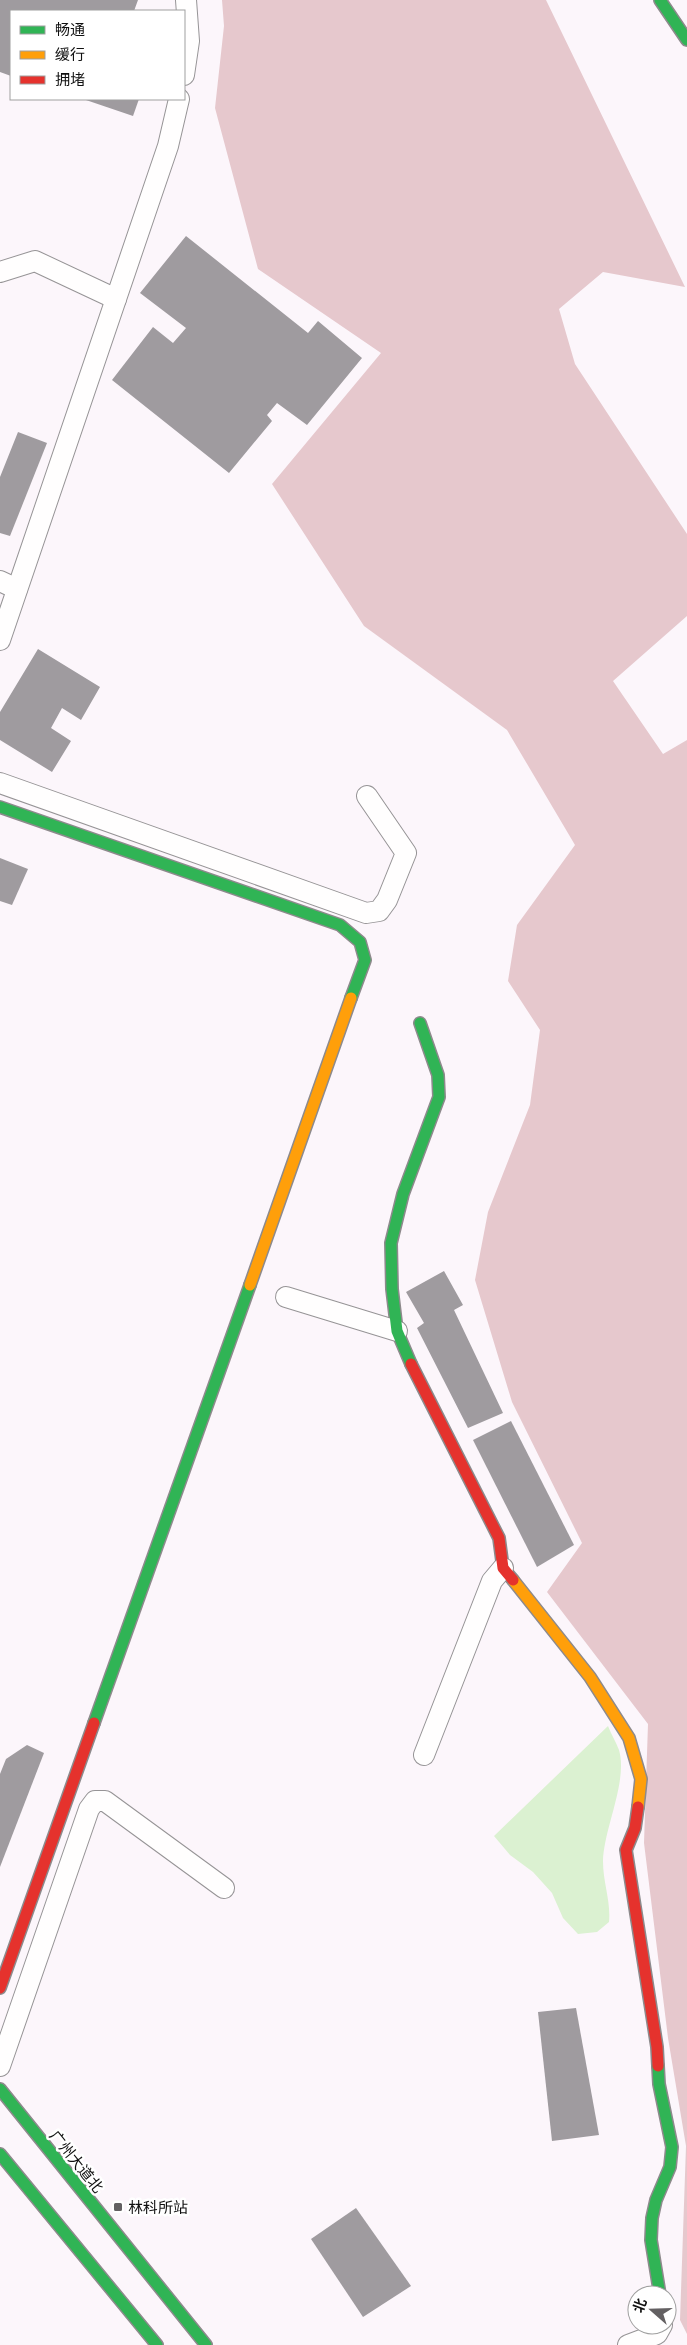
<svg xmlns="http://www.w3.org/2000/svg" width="687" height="2345" viewBox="0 0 687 2345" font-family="'Playfair Display','Noto Sans SC',serif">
  <rect width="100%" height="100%" fill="#fcf6fb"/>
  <polygon fill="#e6c8cd" points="222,0 546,0 685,287 603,272 559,309 575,364 687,534 687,616 613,681 663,754 687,740 687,2334 680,2320 686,2146 668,2038 644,1843 648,1724 547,1592 582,1543 512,1402 475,1280 488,1212 530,1105 540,1030 508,981 517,925 575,845 507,730 364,626 272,484 381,353 258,269 215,108 224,26"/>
  <path fill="#dbf1d1" d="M608,1726C611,1734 616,1742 619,1750C628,1781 604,1828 603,1861C603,1883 611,1901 609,1922L597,1932L578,1934L563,1918L552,1893L533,1872L510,1855L494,1836Z"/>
  <g fill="#9f9b9f">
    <polygon points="0,0 138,0 134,11 11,11 11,76 0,72"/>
    <polygon points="83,99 139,99 133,116"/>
    <polygon points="186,236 308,333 318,321 362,358 307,425 277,403 267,415 272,421 229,473 112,380 153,327 173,343 186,328 140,293"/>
    <polygon points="18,432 47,443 10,536 0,533 0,477"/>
    <polygon points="38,649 100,687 81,720 62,708 51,728 71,741 52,772 0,740 0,712"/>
    <polygon points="0,858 28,869 12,905 0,901"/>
    <polygon points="444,1271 463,1305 454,1310 503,1413 468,1428 417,1328 424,1323 406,1292"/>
    <polygon points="511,1421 574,1545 537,1567 473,1440"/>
    <polygon points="27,1745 44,1753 0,1867 0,1774 6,1759"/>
    <polygon points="576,2008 599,2135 552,2141 538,2012"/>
    <polygon points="356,2208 411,2286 363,2317 311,2239"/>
  </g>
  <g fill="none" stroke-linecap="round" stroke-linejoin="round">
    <g stroke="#969496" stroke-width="22">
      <g id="street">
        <polyline points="184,75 189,41 186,0"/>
        <polyline points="0,272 35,261 116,299"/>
        <polyline points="0,581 17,589"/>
        <polyline points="0,640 168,146 179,99"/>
        <polyline points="0,783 366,913 379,911 387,900 406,853 367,796"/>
        <polyline points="286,1297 397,1331"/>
        <polyline points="424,1755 492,1581 503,1568"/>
        <polyline points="0,2066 89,1809 95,1801 105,1801 224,1888"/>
        <polyline points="628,2345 657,2334 662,2325"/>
      </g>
    </g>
    <g stroke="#8d8a8c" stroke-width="14">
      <g id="fast">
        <polyline points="660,0 687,40"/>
        <polyline points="0,807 340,925 360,942 365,960 351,998"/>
        <polyline points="411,1364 397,1331 392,1289 391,1243 403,1194 439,1097 438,1075 420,1023"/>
        <polyline points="94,1723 250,1285"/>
        <polyline points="658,2066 659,2084 672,2147 670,2167 656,2200 652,2218 651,2240 660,2295"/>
        <polyline points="0,2089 206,2345"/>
        <polyline points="0,2154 157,2345"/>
      </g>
    </g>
    <g stroke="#8d8a8c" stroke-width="14">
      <g id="slow">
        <polyline points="250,1285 351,998"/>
        <polyline points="513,1580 590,1677 629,1738 641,1779 638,1807"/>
      </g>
    </g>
    <g stroke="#8d8a8c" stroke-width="14">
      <g id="jam">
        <polyline points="411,1364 499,1538 503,1568 513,1580"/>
        <polyline points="638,1807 635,1828 626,1850 657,2047 658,2066"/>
        <polyline points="0,1988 94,1723"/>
      </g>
    </g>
    <use href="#street" stroke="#fffefe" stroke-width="20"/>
    <use href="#fast" stroke="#30b455" stroke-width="11"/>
    <use href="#slow" stroke="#ff9f0a" stroke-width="11"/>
    <use href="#jam" stroke="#e5322d" stroke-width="11"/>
  </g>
  <rect fill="#636062" stroke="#fff" stroke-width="2" x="113" y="2202" width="10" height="10" rx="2.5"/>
  <g text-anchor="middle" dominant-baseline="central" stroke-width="5" stroke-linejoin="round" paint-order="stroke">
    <g font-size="15" fill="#101010" stroke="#fff">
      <text transform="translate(77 2161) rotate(51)">广州大道北</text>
    </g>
    <g font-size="15" fill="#101010" stroke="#fff" text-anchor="start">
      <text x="128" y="2207">林科所站</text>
    </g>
  </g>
  <rect x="10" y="10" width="175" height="90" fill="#ffffff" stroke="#9f9f9f"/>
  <rect x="20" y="26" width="25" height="8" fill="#30b455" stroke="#9f9f9f"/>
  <text x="55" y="35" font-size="15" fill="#101010">畅通</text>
  <rect x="20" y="51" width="25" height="8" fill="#ff9f0a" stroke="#9f9f9f"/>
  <text x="55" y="60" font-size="15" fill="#101010">缓行</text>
  <rect x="20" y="76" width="25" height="8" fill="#e5322d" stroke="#9f9f9f"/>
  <text x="55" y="85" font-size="15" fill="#101010">拥堵</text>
  <g transform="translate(652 2310) rotate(290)"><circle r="24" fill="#ffffff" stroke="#9f9f9f"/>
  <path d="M0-4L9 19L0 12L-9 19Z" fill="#636062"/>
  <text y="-8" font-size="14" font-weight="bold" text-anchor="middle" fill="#101010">北</text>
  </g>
</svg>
